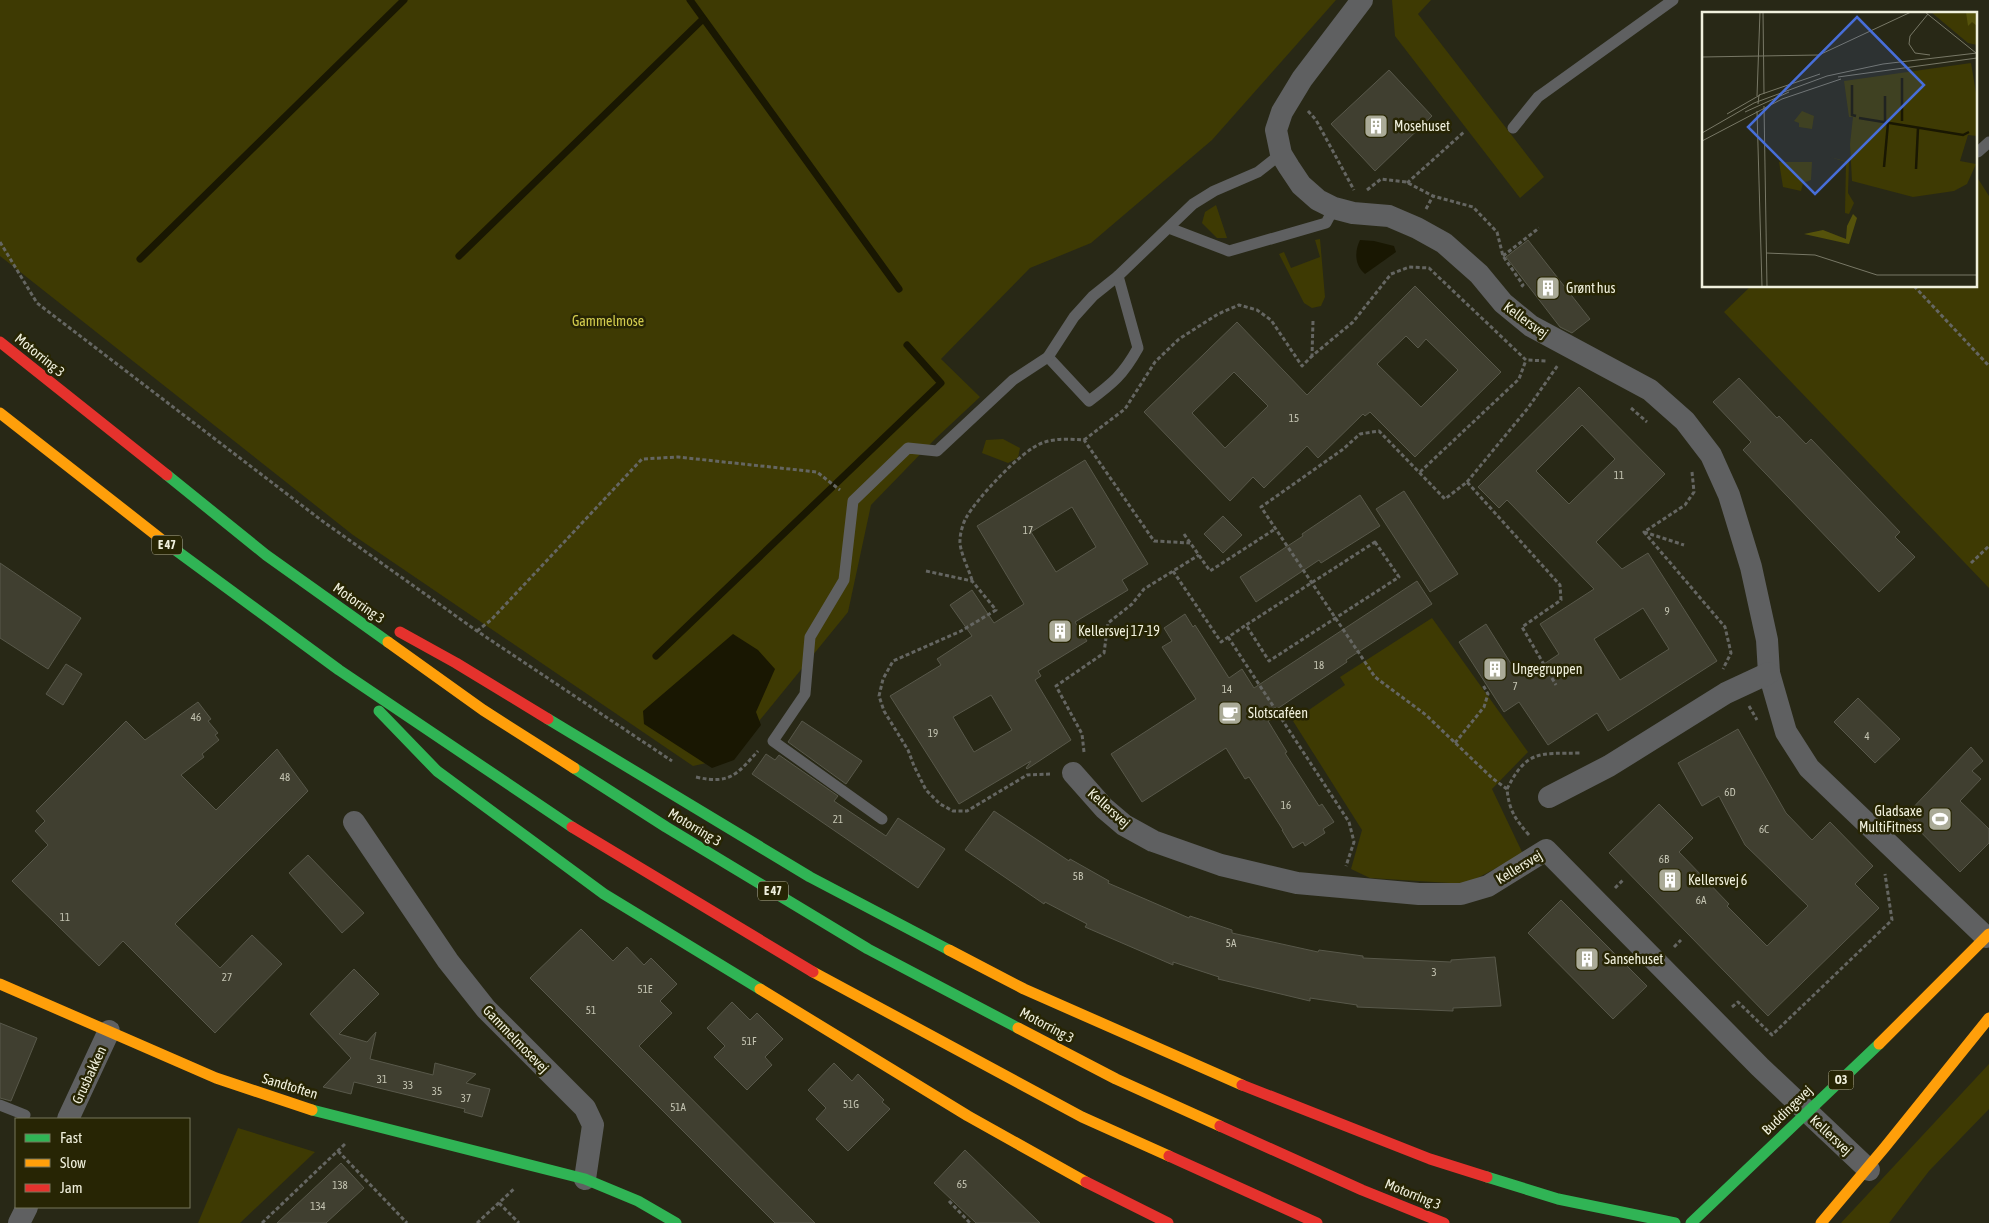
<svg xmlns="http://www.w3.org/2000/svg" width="1989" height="1223" viewBox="0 0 1989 1223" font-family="'Asap Condensed',sans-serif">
  <rect width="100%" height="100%" fill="#282816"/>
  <g fill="#3e3a03">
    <polygon points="0,0 1336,0 1212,140 1091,243 1030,268 941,359 980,397 936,438 871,505 848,612 729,758 693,766 353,535 0,256"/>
    <polygon points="1392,0 1431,0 1418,14 1544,177 1520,198 1395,36"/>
    <polygon points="1975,174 1989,196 1989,588 1724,312 1751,286 1975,286"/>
    <polygon points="1216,205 1227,238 1217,238 1202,223 1205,212"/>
    <polygon points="1320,239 1325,297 1321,306 1312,308 1304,303 1279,254 1284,252 1291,268 1320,257 1315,240"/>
    <polygon points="1003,439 1020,448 1018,458 1008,463 982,453 986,440"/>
    <polygon points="1432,618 1528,752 1492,789 1523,854 1466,884 1370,878 1351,869 1362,830 1293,721 1345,685 1340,677"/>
    <polygon points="1989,1064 1989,1109 1929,1171 1889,1223 1841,1223"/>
    <polygon points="238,1128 315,1152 240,1223 198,1223"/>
  </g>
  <g fill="#191702">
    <path d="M1360,240L1374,241L1394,246L1396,252L1365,274C1355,266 1354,252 1360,240Z"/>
    <polygon points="733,634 758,650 775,669 756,712 761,725 734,760 712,768 644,724 643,711"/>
  </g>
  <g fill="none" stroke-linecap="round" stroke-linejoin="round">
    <g stroke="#191702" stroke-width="7">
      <polyline points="690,0 899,289"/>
      <polyline points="459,256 703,19"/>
      <polyline points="140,259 404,0"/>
      <polyline points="656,656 941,383 907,345"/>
    </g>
  </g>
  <g fill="#403f30" stroke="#58584a" fill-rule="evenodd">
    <polygon points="1389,70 1432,116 1375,171 1331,124"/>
    <polygon points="1528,240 1590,319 1572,333 1560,327 1506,257"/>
    <path d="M1415,286L1501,372L1415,457L1370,412L1365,416L1363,414L1318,458L1307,446L1264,488L1253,477L1230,501L1144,412L1237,322L1307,395ZM1406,336L1418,348L1426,339L1458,370L1421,407L1377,364ZM1234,372L1268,406L1225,448L1192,413Z"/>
    <polygon points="1739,378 1777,418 1779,416 1806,444 1811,439 1900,532 1895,537 1915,557 1879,592 1743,450 1751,442 1713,402"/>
    <path d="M1579,387L1665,474L1596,542L1622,569L1648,553L1717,661L1608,731L1597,713L1548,745L1519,702L1504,712L1459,642L1486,624L1515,670L1520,667L1526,676L1559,654L1540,624L1594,589L1507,500L1499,508L1478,487ZM1582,425L1615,459L1569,504L1536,471ZM1643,608L1669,649L1620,680L1594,639Z"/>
    <path d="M1085,460L1148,564L1122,580L1128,590L1075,622L1087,641L1038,671L1041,676L1035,680L1071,740L1027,769L1026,768L1031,761L959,804L890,696L941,665L937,659L972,636L950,605L972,590L994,623L1024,604L977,526ZM1072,507L1096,547L1056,572L1031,532ZM991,695L1012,730L974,752L953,717Z"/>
    <polygon points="1404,491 1458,574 1430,592 1376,509"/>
    <polygon points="1360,495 1380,526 1321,563 1319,560 1256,602 1240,577 1303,536 1302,534"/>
    <polygon points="1223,516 1242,535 1223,553 1204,534"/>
    <polygon points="0,563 81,618 48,669 0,638"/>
    <polygon points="1417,581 1432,604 1346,660 1347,662 1271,713 1274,718 1268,721 1287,752 1285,753 1319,806 1322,804 1334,822 1323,829 1325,833 1305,846 1303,842 1293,848 1282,830 1283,830 1249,777 1245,779 1226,748 1142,802 1111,754 1196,699 1162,647 1172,641 1164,628 1185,614 1193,627 1195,625 1229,678 1242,669 1254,688"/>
    <polygon points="66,664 82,674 63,705 46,694"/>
    <polygon points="1858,698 1900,739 1875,763 1834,722"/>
    <polygon points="198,702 211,719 208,721 218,733 215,735 219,740 202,754 204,757 181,775 216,810 277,749 308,791 175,924 220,968 252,935 282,964 215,1033 123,941 99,966 12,881 48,845 35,831 45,821 36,811 126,721 145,740"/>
    <polygon points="802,721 862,761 846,784 788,742"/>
    <polygon points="1738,729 1786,813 1812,840 1830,822 1873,866 1855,884 1879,908 1768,1016 1609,853 1659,804 1693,838 1679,852 1729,904 1727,906 1767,946 1808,906 1745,845 1719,796 1702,806 1678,763"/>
    <polygon points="1971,747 1983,761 1972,771 1981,779 1960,801 1989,829 1989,843 1960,872 1905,816"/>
    <polygon points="766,754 775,760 779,755 838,796 834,801 886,836 898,818 945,849 918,888 752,774"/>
    <polygon points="994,811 1069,861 1070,859 1109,881 1108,883 1189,918 1190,916 1232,930 1232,933 1318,952 1319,950 1363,956 1363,958 1451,962 1451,960 1495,957 1501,1006 1453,1008 1453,1011 1357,1007 1357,1005 1310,998 1310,1001 1218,979 1219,977 1173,962 1173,965 1085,927 1087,924 1045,902 1044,904 965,850"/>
    <polygon points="308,855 364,913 342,933 289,873"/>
    <polygon points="1561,900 1647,986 1613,1019 1528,933"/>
    <polygon points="581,929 613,961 627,947 644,965 651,958 677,984 660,1001 672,1013 639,1046 815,1223 775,1223 530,978"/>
    <polygon points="354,969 379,994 339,1034 367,1042 376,1032 370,1059 433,1075 435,1063 476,1074 466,1083 490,1089 482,1117 464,1112 465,1109 354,1082 351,1094 323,1087 351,1058 310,1014"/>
    <polygon points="732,1002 750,1020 757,1013 783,1039 765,1057 772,1065 747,1090 714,1057 725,1046 707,1028"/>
    <polygon points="0,1023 37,1038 11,1101 0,1098"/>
    <polygon points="834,1063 852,1081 858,1074 884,1100 882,1102 890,1109 848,1151 816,1119 826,1108 808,1090"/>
    <polygon points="965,1150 1040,1223 976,1223 934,1183"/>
    <polygon points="341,1163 364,1188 326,1223 277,1223"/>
  </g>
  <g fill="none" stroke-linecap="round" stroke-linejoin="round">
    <g stroke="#656662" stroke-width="3" stroke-dasharray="4 2.5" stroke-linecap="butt">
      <polyline points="1308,111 1316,120 1354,190"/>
      <polyline points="1407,183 1464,132"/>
      <polyline points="1367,190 1381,179 1406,182 1433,196 1473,207 1497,232 1503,256 1523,285 1520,288"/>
      <polyline points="1426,209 1433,196"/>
      <polyline points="0,242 37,303 321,520 477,631 672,761"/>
      <polyline points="1503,256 1539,228"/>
      <polyline points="1914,286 1989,366"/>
      <polyline points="1313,321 1312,356 1353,322 1391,274 1409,267 1429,268 1526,360 1547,361"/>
      <polyline points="1631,408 1647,422"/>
      <polyline points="1084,440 1125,409 1155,362 1179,339 1218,314 1239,305 1257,310 1271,320 1302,366 1312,356"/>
      <polyline points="1420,472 1519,379 1526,360"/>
      <polyline points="1692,472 1694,492 1685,505 1644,532 1725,627 1731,653 1723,669"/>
      <polyline points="1467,482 1528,408 1558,365"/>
      <polyline points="1644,532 1684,545"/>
      <polyline points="1184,534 1210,571 1275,529"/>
      <polygon points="1375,542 1399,577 1269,661 1246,625"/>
      <polyline points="1971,563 1989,546"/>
      <polyline points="926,571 972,581 996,610 961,631 893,661 883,679 879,696 884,711 908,750 914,766 926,790 940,804 953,811 967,811 1027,775 1050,774"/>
      <polyline points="1173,571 1221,642 1246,625"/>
      <path d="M972,580C969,570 959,550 960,540C960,534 963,523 966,518C977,498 1021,451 1042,443C1055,438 1071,439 1084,440L1154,541L1190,543"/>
      <polyline points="477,631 491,620 642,459 678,457 817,472 840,490"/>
      <polyline points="1228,637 1349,822 1354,842 1346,866"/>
      <polyline points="1749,706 1757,720"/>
      <polyline points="1455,743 1484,707 1488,694 1483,685"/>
      <polyline points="1084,752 1082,734 1056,686 1104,653 1108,623 1132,604 1144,589 1199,555"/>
      <path d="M696,777C730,785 737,774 758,751"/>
      <path d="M1507,789C1527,749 1540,754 1580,753"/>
      <path d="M1529,835C1515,819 1509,810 1507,789L1492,778L1426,715L1375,677L1261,507L1342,450L1360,434L1379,431L1445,499L1467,482L1560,585L1561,600L1522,627L1556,685"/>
      <polyline points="1615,888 1624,879"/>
      <polyline points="1674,947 1681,940"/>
      <polyline points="1732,1007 1738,1002 1772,1035 1892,920 1885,874"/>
      <polyline points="338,1151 407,1223"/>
      <polyline points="949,1201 970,1223"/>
      <polyline points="499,1203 519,1223"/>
      <polyline points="262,1223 346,1143"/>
      <polyline points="477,1223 515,1188"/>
    </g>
    <g stroke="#5f6061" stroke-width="11">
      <polyline points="1513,128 1538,97 1673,0"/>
      <polyline points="1978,152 1989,142"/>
      <polyline points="1169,228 1229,251 1326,223 1334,208"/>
      <path d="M1048,357L1089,401C1113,383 1123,375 1138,348L1118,276"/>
      <polyline points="882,819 773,741 805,694 810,637 844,580 853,501 908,448 937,451 1013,380 1048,357 1074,317 1093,296 1118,276 1193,204 1214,191 1258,172 1281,154"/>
      <polyline points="0,1105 25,1115"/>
    </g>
    <g stroke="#5f6061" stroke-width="22">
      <polyline points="1362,0 1302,79 1282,112 1276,130 1281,154 1289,167 1301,185 1318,200 1334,208 1353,213 1389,216 1417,228 1444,243 1479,274 1503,303 1531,326 1650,390 1685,421 1711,455 1729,495 1751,567 1767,640 1769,673 1786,732 1809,768 1986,937"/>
      <polyline points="1073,773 1104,808 1124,825 1153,841 1221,865 1297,883 1419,894 1461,894 1488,886 1546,850 1760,1067 1869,1170"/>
      <polyline points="1549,797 1609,766 1726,693 1769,673"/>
      <polyline points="354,822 448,961 486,1009 585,1108 593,1125 585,1179"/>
      <polyline points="68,1119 109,1031"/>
      <polyline points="19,1223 27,1207"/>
    </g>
    <g stroke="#30b455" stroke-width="11">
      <polyline points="167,475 266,555 388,642"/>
      <polyline points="166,543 339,670 572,827"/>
      <polyline points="379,711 437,771 604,894 760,989"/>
      <polyline points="548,719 810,877 949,950"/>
      <polyline points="574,768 666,827 868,949 1018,1028"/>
      <polyline points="312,1110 585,1179 638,1201 676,1223"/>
      <polyline points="1487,1177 1558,1199 1675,1223"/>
      <polyline points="1691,1223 1879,1044"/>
    </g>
    <g stroke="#ff9f0a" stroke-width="11">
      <polyline points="0,413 166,543"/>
      <polyline points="388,642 483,710 574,768"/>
      <polyline points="949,950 1024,989 1242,1085"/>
      <polyline points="813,972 1082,1117 1169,1156"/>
      <polyline points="0,984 216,1078 312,1110"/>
      <polyline points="760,989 968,1116 1086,1182"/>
      <polyline points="1018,1028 1116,1079 1220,1126"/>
      <polyline points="1879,1044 1989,934"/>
      <polyline points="1821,1223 1885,1147 1989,1018"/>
    </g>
    <g stroke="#e5322d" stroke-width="11">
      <polyline points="0,342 167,475"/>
      <polyline points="400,632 456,663 548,719"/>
      <polyline points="572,827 813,972"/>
      <polyline points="1242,1085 1430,1159 1487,1177"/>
      <polyline points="1220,1126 1362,1190 1444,1223"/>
      <polyline points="1169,1156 1317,1223"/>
      <polyline points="1086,1182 1168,1223"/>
    </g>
  </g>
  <defs>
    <g id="building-square" transform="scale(1.25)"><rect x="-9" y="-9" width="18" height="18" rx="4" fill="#aaaa97" stroke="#272504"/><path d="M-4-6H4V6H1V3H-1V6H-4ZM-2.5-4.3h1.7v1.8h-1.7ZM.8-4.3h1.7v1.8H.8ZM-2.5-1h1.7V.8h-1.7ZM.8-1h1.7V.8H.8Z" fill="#fff"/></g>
    <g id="cafe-square" transform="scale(1.25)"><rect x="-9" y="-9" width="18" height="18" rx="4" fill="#aaaa97" stroke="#272504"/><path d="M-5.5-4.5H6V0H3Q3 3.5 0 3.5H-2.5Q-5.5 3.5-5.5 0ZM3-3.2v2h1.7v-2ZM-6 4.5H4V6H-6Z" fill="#fff"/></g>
    <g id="stadium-square" transform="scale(1.25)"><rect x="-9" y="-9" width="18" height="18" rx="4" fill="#aaaa97" stroke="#272504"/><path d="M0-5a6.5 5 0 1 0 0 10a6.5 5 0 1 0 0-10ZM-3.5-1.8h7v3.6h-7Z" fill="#fff"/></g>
  </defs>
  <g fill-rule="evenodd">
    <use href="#building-square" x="1376" y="126"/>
    <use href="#building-square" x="1548" y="288"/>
    <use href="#building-square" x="1060" y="631"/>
    <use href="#building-square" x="1495" y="669"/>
    <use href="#cafe-square" x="1230" y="713"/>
    <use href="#stadium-square" x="1940" y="819"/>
    <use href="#building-square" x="1670" y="880"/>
    <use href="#building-square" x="1587" y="959"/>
  </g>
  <g text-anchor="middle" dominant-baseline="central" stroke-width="5" stroke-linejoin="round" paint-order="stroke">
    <g font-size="11" fill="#c4c4b2">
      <text x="1294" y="418">15</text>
      <text x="1619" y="475">11</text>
      <text x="1028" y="530">17</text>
      <text x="1667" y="611">9</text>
      <text x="1319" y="665">18</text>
      <text x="1515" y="686">7</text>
      <text x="1227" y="689">14</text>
      <text x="196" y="717">46</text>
      <text x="933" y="733">19</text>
      <text x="1867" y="736">4</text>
      <text x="285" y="777">48</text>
      <text x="1730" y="792">6D</text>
      <text x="1286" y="805">16</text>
      <text x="838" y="819">21</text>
      <text x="1764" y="829">6C</text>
      <text x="1664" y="859">6B</text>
      <text x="1078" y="876">5B</text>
      <text x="1701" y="900">6A</text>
      <text x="65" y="917">11</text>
      <text x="1231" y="943">5A</text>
      <text x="1434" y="972">3</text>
      <text x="227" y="977">27</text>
      <text x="645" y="989">51E</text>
      <text x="591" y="1010">51</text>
      <text x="749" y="1041">51F</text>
      <text x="382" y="1079">31</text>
      <text x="408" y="1085">33</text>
      <text x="437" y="1091">35</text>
      <text x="466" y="1098">37</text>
      <text x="851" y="1104">51G</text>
      <text x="678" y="1107">51A</text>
      <text x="962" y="1184">65</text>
      <text x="340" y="1185">138</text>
      <text x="318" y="1206">134</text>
    </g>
    <g fill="#272504" stroke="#b4b39c" stroke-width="1">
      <rect x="152" y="535.5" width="30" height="19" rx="4"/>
      <rect x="758" y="881.5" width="30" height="19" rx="4"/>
      <rect x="1828.5" y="1070.5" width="25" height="19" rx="4"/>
    </g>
    <g font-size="12" font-weight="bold" fill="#f0f0dd">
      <text x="167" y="545">E 47</text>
      <text x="773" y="891">E 47</text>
      <text x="1841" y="1080">O3</text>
    </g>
    <g font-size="14" fill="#f0f0dd" stroke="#272504" text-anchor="start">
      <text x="1394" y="126">Mosehuset</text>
      <text x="1566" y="288">Grønt hus</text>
      <text x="1078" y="631">Kellersvej 17-19</text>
      <text x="1512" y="669">Ungegruppen</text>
      <text x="1248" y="713">Slotscaféen</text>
      <text x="1922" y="811" text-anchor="end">Gladsaxe<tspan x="1922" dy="16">MultiFitness</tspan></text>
      <text x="1688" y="880">Kellersvej 6</text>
      <text x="1604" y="959">Sansehuset</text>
    </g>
    <g font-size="14" fill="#f0f0dd" stroke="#272504">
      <text transform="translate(1526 320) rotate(36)">Kellersvej</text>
      <text transform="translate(40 355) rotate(39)">Motorring 3</text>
      <text transform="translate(359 603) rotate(35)">Motorring 3</text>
      <text transform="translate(1109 808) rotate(42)">Kellersvej</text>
      <text transform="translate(695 827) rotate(31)">Motorring 3</text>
      <text transform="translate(1519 867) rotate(-31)">Kellersvej</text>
      <text transform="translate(1047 1025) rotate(28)">Motorring 3</text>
      <text transform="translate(516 1039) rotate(46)">Gammelmosevej</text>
      <text transform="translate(89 1075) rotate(-65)">Grusbakken</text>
      <text transform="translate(290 1086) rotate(17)">Sandtoften</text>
      <text transform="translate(1787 1110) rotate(-44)">Buddingevej</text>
      <text transform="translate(1831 1135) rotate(43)">Kellersvej</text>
      <text transform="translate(1413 1194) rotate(22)">Motorring 3</text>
    </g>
    <g font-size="14" fill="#d3cc4e" stroke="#272504">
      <text x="608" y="321">Gammelmose</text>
    </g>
  </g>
  <g transform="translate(1702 12)">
    <rect width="275" height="275" fill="#282816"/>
    <path d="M229,0H275V33L266,31ZM269,51L275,87V124L266,123L258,149L274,152L265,172L252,179L211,185L150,169L148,132L151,105H147L142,69ZM100,99L112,104L110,117L97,115V111L92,109ZM128,145L147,150L146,181L152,191L147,202L143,201L144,150ZM77,150H110L109,168L101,171L99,179L81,175Z" fill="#3e3a03"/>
    <path d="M264,0H275V14L270,10L266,14ZM151,202L155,206L147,232L102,222L121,218L144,227L145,214Z" fill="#55520b"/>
    <path fill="none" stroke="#191702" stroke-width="2.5" d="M150,73V103L154,104M157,106L261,123L267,120M200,109V66M183,110V84M182,155L186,111M214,157L216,116"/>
    <path fill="none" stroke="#787866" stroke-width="1" d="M61,0L62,82M223,0L274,41M226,2L208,24L207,32L213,41L228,43M0,45L117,43L209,0M136,65L275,46M55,84L58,0M56,92L57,83L118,62M62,94L65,275M55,99L60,275M43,100L87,80M25,102L58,83M0,121L52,91L125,64L181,52L275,41M0,129L80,87L139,67M64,241L113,243L175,263H275"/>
    <path fill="#476ed9" fill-opacity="0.15" stroke="#476ed9" stroke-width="2.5" d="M155,5L222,73L113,182L46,115Z"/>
    <rect width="275" height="275" fill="none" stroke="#f0f0dd" stroke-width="2.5"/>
  </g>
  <rect x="15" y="1118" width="175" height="90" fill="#272504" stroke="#77765b"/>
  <rect x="25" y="1134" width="25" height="8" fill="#30b455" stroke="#77765b"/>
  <text x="60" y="1143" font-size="15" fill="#f0f0dd">Fast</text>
  <rect x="25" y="1159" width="25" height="8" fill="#ff9f0a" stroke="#77765b"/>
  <text x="60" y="1168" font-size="15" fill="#f0f0dd">Slow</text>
  <rect x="25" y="1184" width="25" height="8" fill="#e5322d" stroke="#77765b"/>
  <text x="60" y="1193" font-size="15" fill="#f0f0dd">Jam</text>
</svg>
